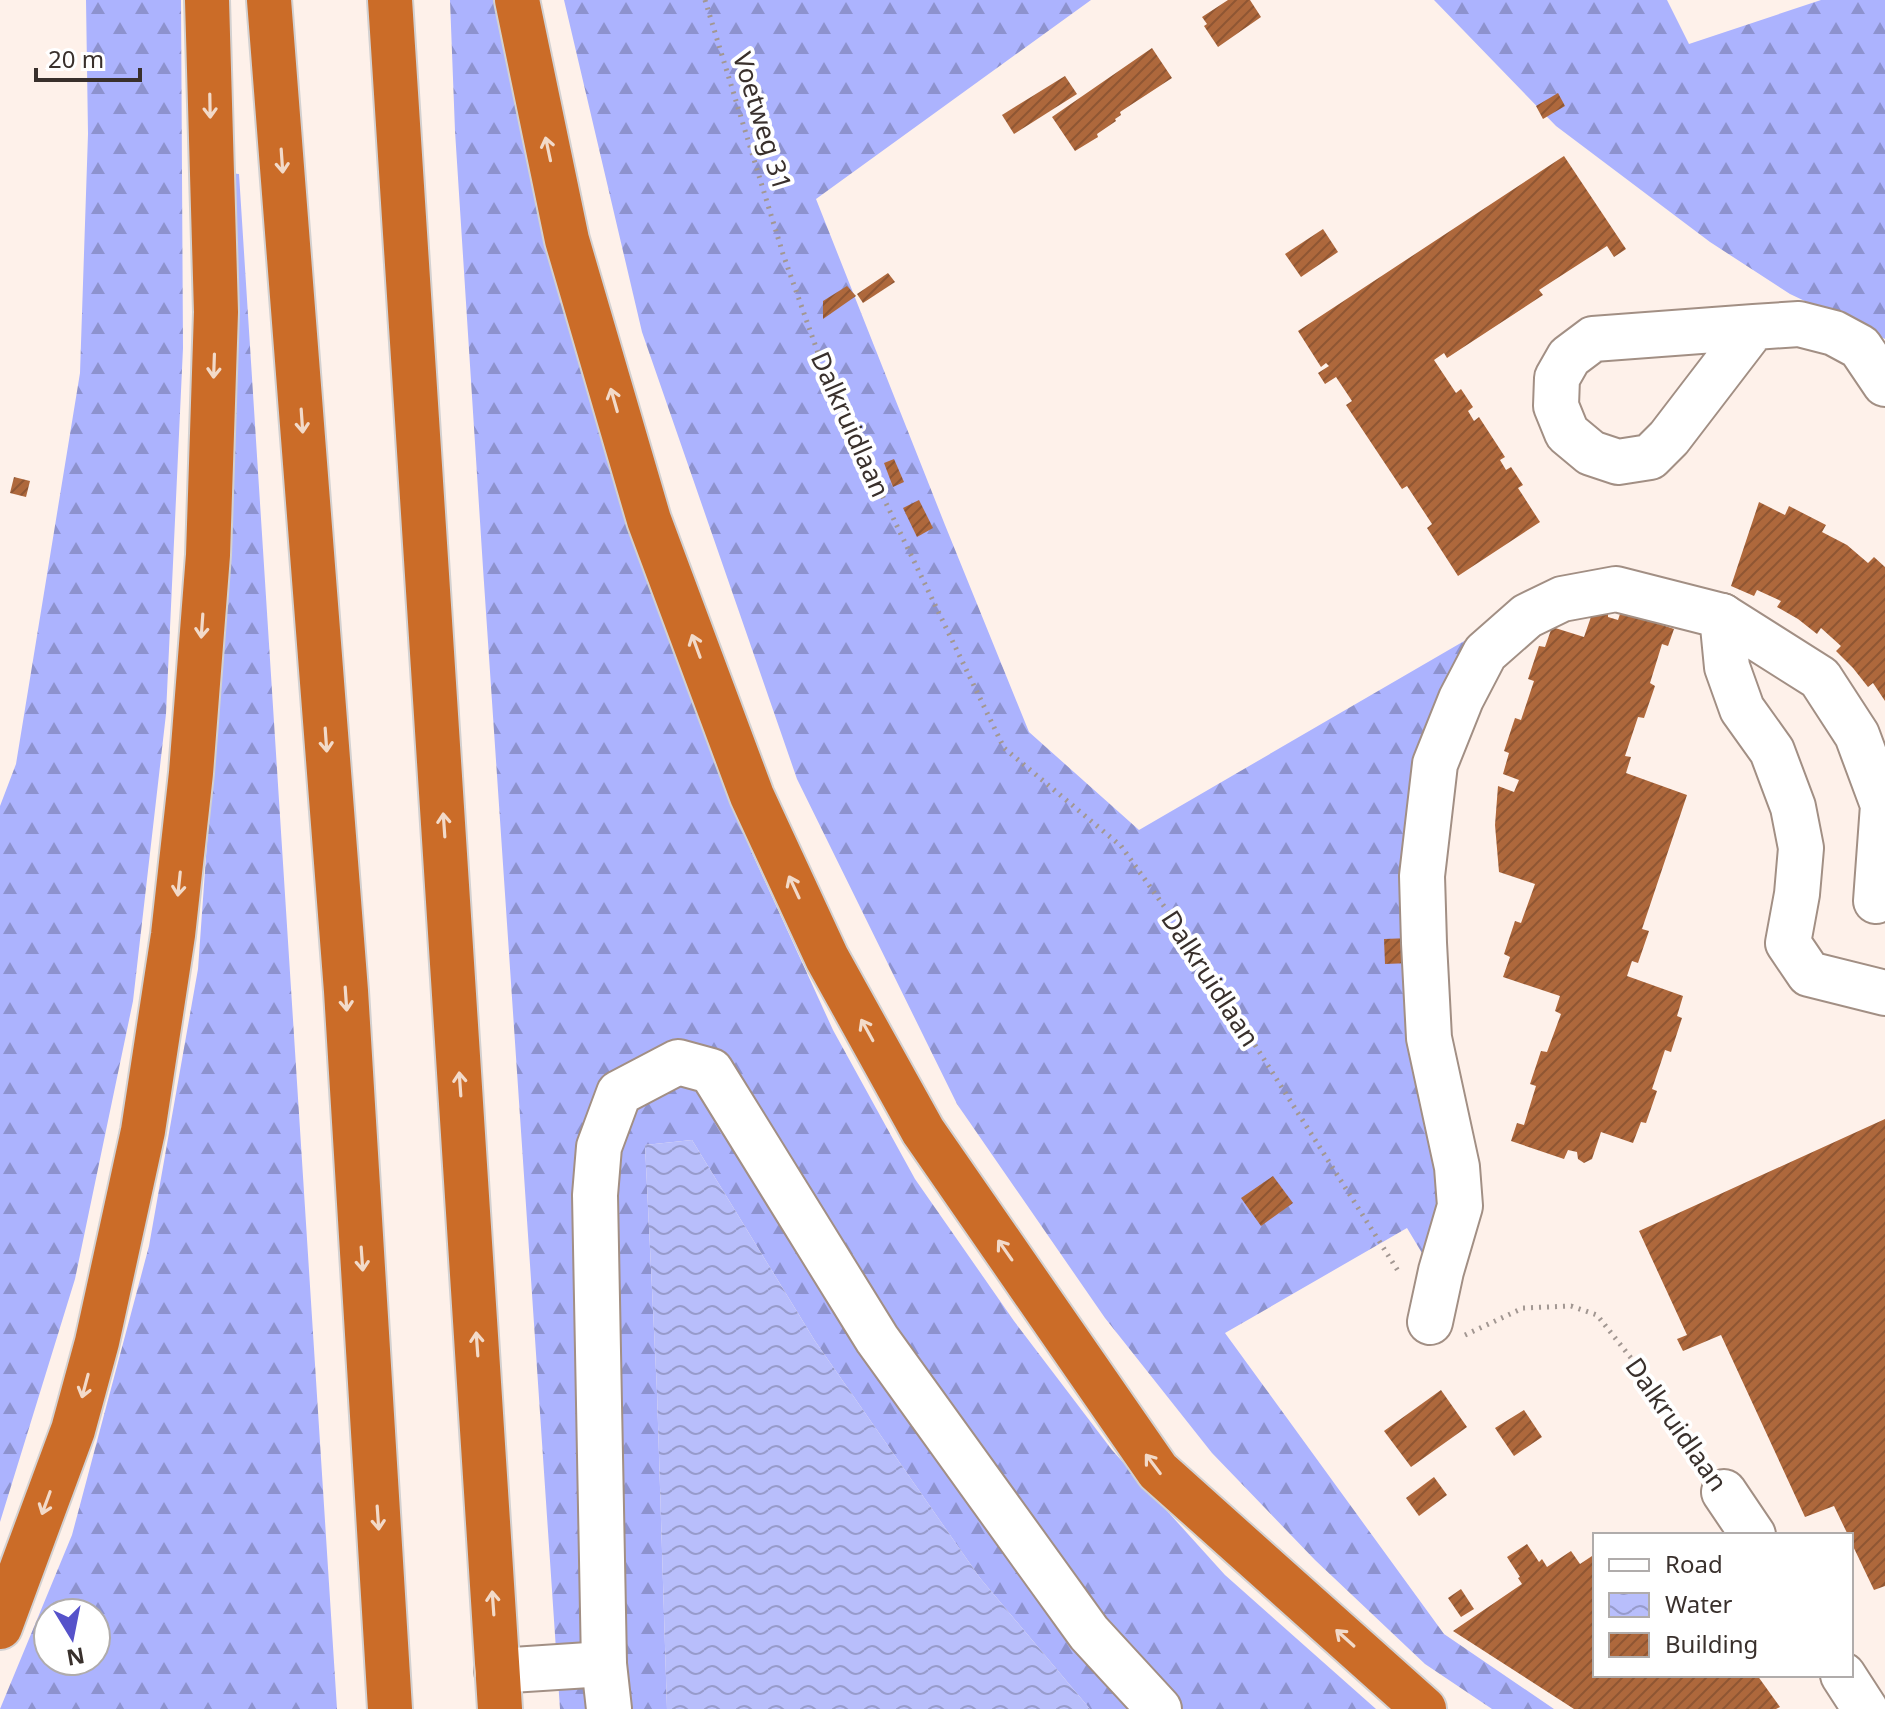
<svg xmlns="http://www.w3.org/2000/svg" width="1885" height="1709" viewBox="0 0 1885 1709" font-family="'Noto Sans',sans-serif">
  <defs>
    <pattern id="forest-firs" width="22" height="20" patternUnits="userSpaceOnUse" patternTransform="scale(2)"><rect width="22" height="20" fill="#acb3fe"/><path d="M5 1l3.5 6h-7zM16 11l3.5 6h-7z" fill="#8d92ce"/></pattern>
    <pattern id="water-waves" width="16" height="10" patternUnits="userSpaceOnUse" patternTransform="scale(2)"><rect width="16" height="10" fill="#b8befb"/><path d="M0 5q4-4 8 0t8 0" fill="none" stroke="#979bcb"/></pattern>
    <pattern id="building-hatch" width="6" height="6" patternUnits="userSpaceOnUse" patternTransform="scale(2)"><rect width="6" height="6" fill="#ae683c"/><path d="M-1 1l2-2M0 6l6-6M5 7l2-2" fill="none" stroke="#8f5633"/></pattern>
  </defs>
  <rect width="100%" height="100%" fill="#fef1ea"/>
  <g fill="url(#forest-firs)" fill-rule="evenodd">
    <polygon points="86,0 181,0 183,348 166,714 133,1001 75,1279 0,1522 0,806 16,764 80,373 88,134"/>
    <polygon points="450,0 500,0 591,390 665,630 752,853 833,1030 915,1179 1014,1321 1112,1450 1225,1575 1376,1709 1090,1709 980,1578 815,1341 692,1140 645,1145 657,1392 667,1709 560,1709 483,568 455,131"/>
    <polygon points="564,0 1091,0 816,199 945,525 1029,732 1139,830 1521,608 1425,762 1446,1169 1431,1268 1407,1228 1225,1333 1444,1634 1554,1709 1492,1709 1425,1664 1315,1560 1212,1453 1105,1318 957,1104 797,779 642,332"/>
    <polygon points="1434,0 1667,0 1689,44 1821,0 1885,0 1885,339 1790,294 1710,242 1556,126"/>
    <path d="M227,173L239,174L337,1709H0L72,1535L149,1246L198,969L220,660ZM48,1613H96V1661H48Z"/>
  </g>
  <polygon fill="url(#water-waves)" points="692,1140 815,1341 980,1578 1090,1709 667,1709 657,1392 645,1145"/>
  <g fill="url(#building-hatch)">
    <polygon points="1228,0 1250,0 1261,17 1218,47 1204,26 1207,24 1202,17"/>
    <polygon points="1152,48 1172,78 1120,112 1121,115 1115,119 1116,121 1097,134 1098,137 1075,151 1052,117"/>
    <polygon points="1065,76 1077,94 1014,134 1002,115"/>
    <polygon points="1558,93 1565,106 1543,119 1536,106"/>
    <polygon points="1564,156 1626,249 1614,257 1607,246 1539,290 1543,295 1447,358 1444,353 1434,360 1456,393 1461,389 1473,407 1468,411 1474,421 1479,417 1505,457 1500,460 1506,470 1511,467 1523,485 1518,488 1540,522 1458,576 1427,528 1432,524 1407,486 1402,489 1346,405 1352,401 1336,377 1325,384 1318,373 1329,366 1326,363 1321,367 1298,331"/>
    <polygon points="1323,229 1338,252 1301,277 1285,254"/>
    <polygon points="888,273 895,282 863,303 857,294"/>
    <polygon points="847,286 856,296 823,319 823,301"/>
    <polygon points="894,459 904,482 893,487 884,463"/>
    <polygon points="14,477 30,481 26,497 10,493"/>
    <polygon points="919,500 933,528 917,537 903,508"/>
    <polygon points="1759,502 1785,515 1789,506 1826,525 1822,532 1847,545 1868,563 1874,557 1885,567 1885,701 1873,683 1868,687 1853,668 1836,651 1841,646 1821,628 1817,634 1798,619 1777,607 1781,601 1757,590 1754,596 1731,586"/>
    <polygon points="1608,610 1608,617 1618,620 1621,611 1674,629 1668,646 1662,644 1650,683 1655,686 1644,718 1638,717 1625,756 1631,757 1626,773 1687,795 1642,929 1649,931 1638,963 1632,961 1627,976 1683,996 1677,1016 1682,1018 1671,1052 1665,1050 1652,1089 1657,1091 1646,1123 1641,1122 1633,1143 1601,1132 1592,1159 1584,1163 1578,1159 1577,1152 1568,1150 1564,1159 1511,1141 1517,1123 1524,1125 1536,1086 1530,1084 1541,1051 1547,1052 1561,1014 1555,1011 1560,996 1503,977 1510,957 1504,954 1515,921 1521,923 1535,884 1499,872 1495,825 1498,786 1514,792 1519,780 1503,774 1509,753 1504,751 1515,718 1521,720 1534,681 1528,679 1539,646 1545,647 1552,627 1584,637 1592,614"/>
    <polygon points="1410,938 1411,963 1385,964 1384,939"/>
    <polygon points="1885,1119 1885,1586 1874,1590 1851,1542 1851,1535 1848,1535 1834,1506 1805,1517 1721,1335 1683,1351 1677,1339 1687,1335 1639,1231"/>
    <polygon points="1273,1176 1293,1203 1261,1226 1241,1198"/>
    <polygon points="1441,1390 1467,1427 1411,1467 1384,1431"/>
    <polygon points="1524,1410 1542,1437 1514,1456 1495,1428"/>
    <polygon points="1434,1477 1447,1495 1419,1516 1406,1498"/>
    <polygon points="1527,1544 1539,1562 1542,1559 1547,1567 1571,1551 1580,1564 1595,1554 1595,1675 1757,1675 1780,1707 1776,1709 1574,1709 1453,1631 1522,1584 1518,1578 1520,1577 1507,1557"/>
    <polygon points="1461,1589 1474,1609 1461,1617 1448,1598"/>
  </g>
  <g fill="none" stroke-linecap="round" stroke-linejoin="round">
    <g stroke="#a28f84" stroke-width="48">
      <g id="minor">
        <polyline points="1754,327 1669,438 1650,457 1618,462 1591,453 1567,433 1556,406 1557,378 1569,357 1593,339 1754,327 1799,324 1834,333 1860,347 1885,384"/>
        <polyline points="1722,616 1820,678 1857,735 1883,805 1876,901"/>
        <polyline points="1430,1322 1441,1271 1460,1206 1457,1167 1429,1038 1424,943 1422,876 1435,764 1461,699 1485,653 1527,616 1562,599 1616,589 1722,616 1727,667 1742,709 1772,751 1793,807 1801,848 1797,894 1788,943 1809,974 1885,993"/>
        <polyline points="1724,1492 1753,1535"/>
        <polyline points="497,1671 604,1664"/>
        <polyline points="1843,1675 1865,1709"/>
        <polyline points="609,1709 604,1664 595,1195 599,1147 619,1093 678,1062 711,1071 877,1339 1089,1633 1159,1709"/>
      </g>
    </g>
    <g stroke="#d3d1d1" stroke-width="48">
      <g id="highway">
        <polyline points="269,0 346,991 390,1709"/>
        <polyline points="390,0 500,1709"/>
        <polyline points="517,0 567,240 649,520 752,796 827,958 923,1131 1158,1471 1424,1709"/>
        <polyline points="0,1627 73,1430 97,1342 143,1131 173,935 191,773 208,555 216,312 207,0"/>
      </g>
    </g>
    <g stroke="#a29792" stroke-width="5" stroke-dasharray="2 6" stroke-linecap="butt">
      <polyline points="705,0 783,254 818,353 871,472 1004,748 1121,846 1191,944 1400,1274"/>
      <polyline points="1465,1335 1523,1308 1571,1306 1597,1315 1661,1396 1704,1462"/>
    </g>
    <use href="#minor" stroke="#fff" stroke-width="44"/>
    <use href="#highway" stroke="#cb6c28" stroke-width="44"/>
  </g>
  <defs><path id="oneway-shaft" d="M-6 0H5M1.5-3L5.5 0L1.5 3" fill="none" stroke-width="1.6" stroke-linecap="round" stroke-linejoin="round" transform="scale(2)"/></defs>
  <g stroke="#f2dac9">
    <use href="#oneway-shaft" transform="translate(210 106) rotate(89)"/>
    <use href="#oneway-shaft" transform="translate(548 149) rotate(-102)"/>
    <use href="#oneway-shaft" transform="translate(282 161) rotate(86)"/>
    <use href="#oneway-shaft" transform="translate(214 366) rotate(92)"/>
    <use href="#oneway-shaft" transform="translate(614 400) rotate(-106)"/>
    <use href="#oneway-shaft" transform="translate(302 421) rotate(86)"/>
    <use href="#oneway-shaft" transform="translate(202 626) rotate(94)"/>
    <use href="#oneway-shaft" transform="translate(696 646) rotate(-110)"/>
    <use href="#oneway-shaft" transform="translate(326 740) rotate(86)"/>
    <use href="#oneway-shaft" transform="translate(444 825) rotate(-94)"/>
    <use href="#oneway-shaft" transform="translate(179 884) rotate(96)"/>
    <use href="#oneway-shaft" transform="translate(794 887) rotate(-115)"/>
    <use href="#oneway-shaft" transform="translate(346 999) rotate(86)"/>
    <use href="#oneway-shaft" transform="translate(867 1030) rotate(-119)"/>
    <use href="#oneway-shaft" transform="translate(460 1084) rotate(-94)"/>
    <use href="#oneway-shaft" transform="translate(1005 1250) rotate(-125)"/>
    <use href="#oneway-shaft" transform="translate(362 1259) rotate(86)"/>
    <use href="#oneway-shaft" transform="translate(477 1344) rotate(-94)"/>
    <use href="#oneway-shaft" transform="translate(85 1386) rotate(105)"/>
    <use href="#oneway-shaft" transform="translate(1153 1464) rotate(-127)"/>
    <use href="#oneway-shaft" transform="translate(46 1503) rotate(110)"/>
    <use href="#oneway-shaft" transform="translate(378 1518) rotate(86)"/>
    <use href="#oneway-shaft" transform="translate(493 1603) rotate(-94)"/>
    <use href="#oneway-shaft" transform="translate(1345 1638) rotate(-138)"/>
  </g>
  <g text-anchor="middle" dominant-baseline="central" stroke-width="8" stroke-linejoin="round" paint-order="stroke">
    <g font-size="26" fill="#39302c" stroke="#fff">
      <text transform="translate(763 121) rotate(73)">Voetweg 31</text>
      <text transform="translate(851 424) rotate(66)">Dalkruidlaan</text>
      <text transform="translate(1211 978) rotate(57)">Dalkruidlaan</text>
      <text transform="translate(1677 1424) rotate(55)">Dalkruidlaan</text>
    </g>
  </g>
  <rect x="1593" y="1533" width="260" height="144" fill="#ffffff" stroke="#b0acab" stroke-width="2"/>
  <rect x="1609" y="1559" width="40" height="12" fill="#ffffff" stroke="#b0acab" stroke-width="2"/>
  <text x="1665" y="1573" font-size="24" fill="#39302c">Road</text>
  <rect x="1609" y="1593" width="40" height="24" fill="url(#water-waves)" stroke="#b0acab" stroke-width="2"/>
  <text x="1665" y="1613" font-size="24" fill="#39302c">Water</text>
  <rect x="1609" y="1633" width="40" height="24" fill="url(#building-hatch)" stroke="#b0acab" stroke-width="2"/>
  <text x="1665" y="1653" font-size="24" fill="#39302c">Building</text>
  <g transform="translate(72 1637) rotate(170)"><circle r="38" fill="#ffffff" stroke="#b0acab" stroke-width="2"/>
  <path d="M0-6L14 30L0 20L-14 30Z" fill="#5652ca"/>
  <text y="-12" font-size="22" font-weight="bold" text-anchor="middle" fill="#39302c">N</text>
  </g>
  <path d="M36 68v12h104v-12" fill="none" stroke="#39302c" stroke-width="4"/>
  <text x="48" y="68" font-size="24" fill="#39302c" stroke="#ffffff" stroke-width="6" paint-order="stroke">20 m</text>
</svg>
